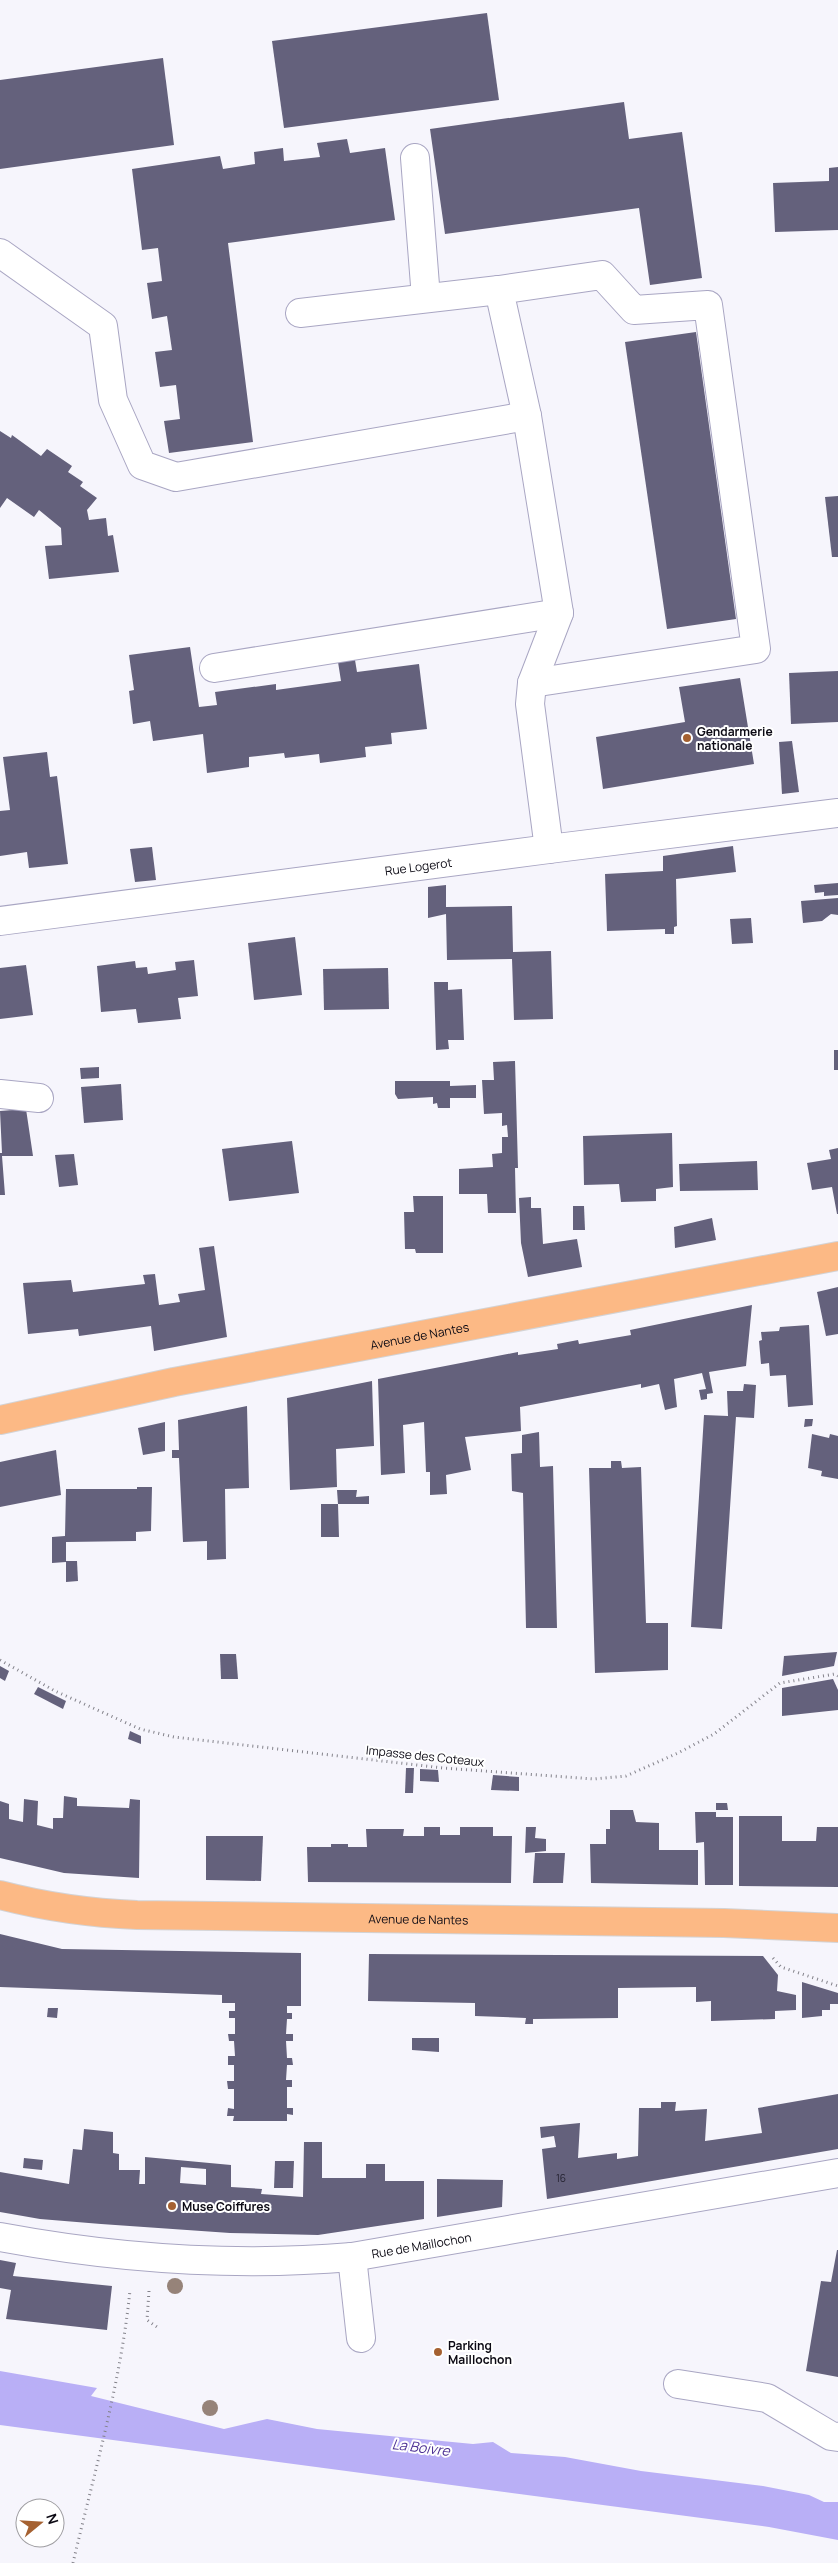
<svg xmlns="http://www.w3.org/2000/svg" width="838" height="2563" viewBox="0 0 838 2563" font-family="Manrope,sans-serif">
  <rect width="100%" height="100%" fill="#f6f5fc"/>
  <polygon fill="#b9aff6" points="0,2371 97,2388 91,2396 224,2429 267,2419 317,2429 473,2444 493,2442 511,2453 565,2457 641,2471 763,2486 809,2495 824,2502 838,2502 838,2540 769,2527 0,2425"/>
  <g fill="#64617c" fill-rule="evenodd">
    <polygon points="487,13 499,100 284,128 272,41"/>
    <polygon points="163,58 174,145 0,169 0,80"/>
    <polygon points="624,102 629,139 682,132 702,278 650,285 639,208 445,234 430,129"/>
    <polygon points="347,139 350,153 385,148 395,220 228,243 253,442 169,453 164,421 180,419 176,385 160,387 155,352 172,350 167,316 152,319 147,283 162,281 158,248 142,250 132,169 220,156 223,169 255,164 254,152 283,148 284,161 320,157 317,143"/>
    <polygon points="838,167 838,230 775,232 773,183 829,181 829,168"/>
    <polygon points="696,332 736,619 667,629 625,342"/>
    <polygon points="0,431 11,438 12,435 41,456 47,449 72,466 68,472 83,482 80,486 97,498 87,510 89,520 106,518 108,536 113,535 119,572 49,579 45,546 62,545 61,528 39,510 34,517 7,498 0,508"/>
    <polygon points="838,496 838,557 832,557 825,497"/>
    <polygon points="190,647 199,707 217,705 215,692 276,684 276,690 341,681 338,662 355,660 357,672 419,664 427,729 391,733 392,744 365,747 366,757 320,763 319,754 285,758 284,753 249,757 249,767 207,773 203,734 153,741 150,721 133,724 129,691 134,690 129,655"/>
    <polygon points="838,671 838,722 791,724 789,673"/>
    <polygon points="740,678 754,764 603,789 596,737 685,722 679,687"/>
    <polygon points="792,741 799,792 782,794 779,742"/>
    <polygon points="47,752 50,777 57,776 68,864 29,868 27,852 0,856 0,811 10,810 3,757"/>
    <polygon points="733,846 736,872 676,879 677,926 674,927 674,934 665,934 665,929 607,931 605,874 663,871 663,856"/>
    <polygon points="152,847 156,880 135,882 130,849"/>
    <polygon points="838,883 838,895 824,896 824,892 815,893 814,885"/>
    <polygon points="446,885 446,907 512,906 513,952 551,951 553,1019 514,1020 512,959 447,960 446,914 428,918 428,887"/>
    <polygon points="838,898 838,915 831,914 822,921 803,923 801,901"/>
    <polygon points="751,918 753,943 732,944 730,919"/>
    <polygon points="295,937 302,995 254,1000 248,943"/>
    <polygon points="194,960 198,996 178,998 181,1019 138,1023 136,1009 101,1012 97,966 135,961 136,968 147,967 148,974 176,970 175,962"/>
    <polygon points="26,965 33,1015 0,1019 0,968"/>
    <polygon points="388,968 389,1009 324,1010 323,969"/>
    <polygon points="434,982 448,982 448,990 462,989 464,1040 448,1040 449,1049 436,1050"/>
    <rect x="834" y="1050" width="4" height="20"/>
    <polygon points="515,1061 518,1168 515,1168 516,1213 488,1213 487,1194 459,1194 459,1169 493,1167 492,1154 502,1153 502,1137 508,1137 507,1125 502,1126 502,1113 484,1114 482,1080 494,1080 493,1062"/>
    <polygon points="99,1067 99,1078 81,1079 80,1068"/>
    <polygon points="395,1081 450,1081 450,1086 476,1085 476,1098 450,1098 450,1108 438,1108 437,1103 433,1104 433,1097 398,1099 395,1094"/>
    <polygon points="121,1084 123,1120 84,1123 81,1087"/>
    <polygon points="26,1109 33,1156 2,1156 5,1195 0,1195 0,1153 2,1153 0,1111"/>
    <polygon points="672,1133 673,1187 656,1189 656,1201 621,1202 619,1184 584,1185 583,1136"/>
    <polygon points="292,1141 299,1193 229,1201 222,1149"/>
    <polygon points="838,1148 838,1214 837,1214 832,1187 812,1190 807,1163 831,1159 829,1150"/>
    <polygon points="74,1154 78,1185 59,1187 55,1155"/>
    <polygon points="757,1161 758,1190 680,1191 679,1164"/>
    <polygon points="413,1196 443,1196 443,1253 416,1253 415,1249 405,1249 404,1212 414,1212"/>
    <polygon points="531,1197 531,1208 541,1208 543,1244 577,1239 582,1267 528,1277 521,1243 519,1198"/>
    <polygon points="573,1206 584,1206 585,1230 573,1230"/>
    <polygon points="712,1218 716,1240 675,1248 674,1227"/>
    <polygon points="214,1246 227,1337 154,1351 151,1326 79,1336 78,1329 28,1334 23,1283 71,1280 73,1292 145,1284 143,1275 155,1274 159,1305 180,1302 178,1294 205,1290 199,1248"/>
    <polygon points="838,1287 838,1334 826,1336 817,1292"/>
    <polygon points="752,1305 746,1366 709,1372 713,1393 707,1394 707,1399 701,1400 699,1390 706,1389 702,1373 674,1379 677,1407 665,1410 659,1384 641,1388 641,1384 520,1407 521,1431 465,1437 471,1470 446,1475 447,1494 430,1495 430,1472 426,1472 424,1422 403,1425 405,1473 381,1475 378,1379 518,1352 518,1355 558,1349 557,1344 578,1340 579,1344 631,1335 630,1330"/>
    <polygon points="809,1325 813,1405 788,1407 786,1375 770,1376 769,1363 761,1364 759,1341 762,1340 761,1332 779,1331 780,1327"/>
    <polygon points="372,1381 374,1446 336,1449 337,1487 290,1490 287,1398"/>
    <polygon points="744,1384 756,1385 754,1418 736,1417 722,1629 691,1627 704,1415 728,1416 727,1391 743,1391"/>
    <polygon points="247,1406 249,1488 225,1489 226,1559 207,1560 207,1541 183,1542 179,1458 172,1458 172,1450 179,1450 178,1420"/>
    <polygon points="805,1419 813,1419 812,1426 804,1427"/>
    <polygon points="165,1422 165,1451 143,1455 138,1428"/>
    <polygon points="539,1432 540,1467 553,1466 557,1628 526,1628 523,1493 512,1491 511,1454 522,1453 522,1435"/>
    <polygon points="812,1434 829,1438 830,1434 838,1436 838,1479 821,1476 822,1471 808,1468"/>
    <polygon points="56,1450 61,1495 0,1507 0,1462"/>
    <polygon points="611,1461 621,1461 622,1468 641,1467 646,1623 668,1623 668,1670 595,1673 589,1468 611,1468"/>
    <polygon points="137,1487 152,1487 151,1531 136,1532 136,1541 66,1542 66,1562 52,1563 52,1537 65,1536 66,1489 137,1489"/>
    <polygon points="337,1490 357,1490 356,1497 369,1496 369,1504 338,1504 339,1537 321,1537 321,1504 338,1504"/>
    <polygon points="66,1561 77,1561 78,1581 66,1582"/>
    <polygon points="837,1652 834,1666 782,1676 784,1656"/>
    <polygon points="220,1654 236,1654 238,1679 221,1679"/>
    <polygon points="0,1666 9,1671 5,1681 0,1678"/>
    <polygon points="833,1679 838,1690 838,1710 782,1716 782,1688"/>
    <polygon points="38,1687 66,1701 63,1709 34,1694"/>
    <polygon points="130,1731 141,1736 141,1744 128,1739"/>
    <polygon points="406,1768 414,1768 413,1793 405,1793"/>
    <polygon points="420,1769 438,1770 439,1782 420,1781"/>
    <polygon points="493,1775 519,1777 519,1791 491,1790"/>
    <polygon points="64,1796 77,1798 77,1806 129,1808 130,1799 140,1800 139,1878 64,1873 0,1858 0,1801 9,1804 9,1819 23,1822 24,1799 38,1801 37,1825 53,1829 53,1818 63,1818"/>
    <polygon points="716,1803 727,1803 728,1810 716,1810"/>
    <polygon points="610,1810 633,1810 636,1822 659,1823 659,1850 698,1850 698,1885 591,1883 590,1844 606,1844 606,1829 610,1829"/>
    <polygon points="695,1812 716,1812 716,1817 733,1817 733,1885 705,1885 704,1842 696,1843"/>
    <polygon points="739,1816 782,1816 782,1841 816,1841 817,1827 838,1827 838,1887 739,1886"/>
    <polygon points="424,1827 440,1827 440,1835 460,1835 460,1827 493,1827 493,1836 512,1836 511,1883 308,1882 307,1847 331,1847 331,1844 348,1844 348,1847 367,1847 366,1829 404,1829 403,1836 424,1836"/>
    <polygon points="526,1827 536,1827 535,1838 546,1839 546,1851 525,1853"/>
    <polygon points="206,1836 263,1836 261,1881 206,1880"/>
    <polygon points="535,1853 565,1853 563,1883 533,1883"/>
    <polygon points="0,1934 62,1949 301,1953 301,2006 287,2006 287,2013 292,2013 292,2019 287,2019 286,2034 293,2034 293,2041 286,2041 287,2058 292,2058 293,2065 287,2065 286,2080 292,2080 292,2087 287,2087 287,2108 293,2108 293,2115 287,2114 287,2121 233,2121 234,2116 227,2116 228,2108 234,2109 234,2089 228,2089 227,2081 234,2081 234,2065 228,2065 228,2056 235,2056 234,2041 229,2041 228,2034 235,2034 235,2018 229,2018 229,2011 235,2011 235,2003 222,2003 222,1995 0,1987"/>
    <polygon points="369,1954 763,1956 778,1975 777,1991 796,1995 796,2010 775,2011 775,2019 711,2021 711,2001 696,2002 696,1987 618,1988 618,2018 533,2019 533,2024 525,2024 526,2018 475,2016 475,2003 368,2001"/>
    <polygon points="802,1982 838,1993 838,2004 830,2004 830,2010 822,2010 822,2016 802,2018"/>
    <polygon points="48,2008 58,2008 57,2018 47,2017"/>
    <polygon points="412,2038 439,2038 439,2052 412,2050"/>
    <polygon points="838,2094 838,2149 547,2199 542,2149 556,2147 554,2136 541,2138 540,2127 580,2123 578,2158 617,2153 617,2159 638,2156 639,2108 661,2108 661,2102 676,2102 675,2111 707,2109 705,2141 762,2133 758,2108"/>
    <path d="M84,2129L113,2132V2153L119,2154V2170H140L139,2184H145V2157L231,2165V2187L262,2189L261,2194L303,2197L304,2142H322V2178H366V2164H385V2181H424V2219L318,2235L230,2233L101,2224L40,2219L0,2212V2172L69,2184L73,2149L82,2150ZM181,2167L206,2169V2185L180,2183Z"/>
    <polygon points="24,2158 43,2160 42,2170 23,2168"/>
    <polygon points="275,2161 294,2161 293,2188 274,2188"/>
    <polygon points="437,2179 503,2180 502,2207 437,2217"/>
    <polygon points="837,2250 838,2250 838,2377 806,2371 821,2281 831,2282"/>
    <polygon points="0,2260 16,2263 13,2276 112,2286 107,2330 6,2319 11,2290 0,2288"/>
  </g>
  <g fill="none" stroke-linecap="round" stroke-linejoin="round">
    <g stroke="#a9a6c3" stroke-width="30">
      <g id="minor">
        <polyline points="415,158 426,298"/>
        <polyline points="0,253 103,326 113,400 142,465 176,477 527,416 559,613 532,683 530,704 549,849"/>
        <polyline points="300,313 499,290"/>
        <polyline points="527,416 499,290 602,275 634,310 708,305 756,649 532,683"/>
        <polyline points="214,668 559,613"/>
        <path id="s1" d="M0,921L549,849L838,813"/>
        <polyline points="0,1094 39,1098"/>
        <path id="s2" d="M0,2237C118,2259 233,2267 352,2257L838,2173"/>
        <polyline points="352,2257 361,2338"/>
        <polyline points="678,2384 767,2398 831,2436 838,2437"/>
      </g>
    </g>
    <g stroke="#d3d3d5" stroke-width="30">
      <g id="major">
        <path id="s3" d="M0,1420L174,1382L838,1256"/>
        <path id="s4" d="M0,1895C46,1907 90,1913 137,1915L724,1923L838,1928"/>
      </g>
    </g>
    <g stroke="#83828a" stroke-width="3" stroke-dasharray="1 4" stroke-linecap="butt">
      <polyline points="0,1660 55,1691 140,1729 174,1737 443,1768 594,1779 626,1776 678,1753 714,1734 780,1683 835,1674 838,1676"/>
      <polyline points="773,1958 781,1967 838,1986"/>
      <polyline points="149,2291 147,2320 157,2327"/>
      <path d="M73,2563C94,2473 121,2382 130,2290"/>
    </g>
    <use href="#minor" stroke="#fff" stroke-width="28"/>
    <use href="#major" stroke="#fcb985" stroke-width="28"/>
  </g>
  <g fill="#968379">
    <circle cx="175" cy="2286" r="8"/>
    <circle cx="210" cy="2408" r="8"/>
  </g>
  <g fill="#a56131" stroke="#fff" stroke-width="2">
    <circle cx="687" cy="738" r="5"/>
    <circle cx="172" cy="2206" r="5"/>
    <circle cx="438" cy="2352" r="5"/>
  </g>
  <g text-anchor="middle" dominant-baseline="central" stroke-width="4" stroke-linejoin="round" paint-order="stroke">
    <g font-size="10" fill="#22202e">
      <text x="561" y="2178">16</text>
    </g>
    <g font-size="12" font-weight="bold" fill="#0c0a14" stroke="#fff" text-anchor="start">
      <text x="697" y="731">Gendarmerie<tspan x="697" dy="14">nationale</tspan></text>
      <text x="182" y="2206">Muse Coiffures</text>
      <text x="448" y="2345">Parking<tspan x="448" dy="14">Maillochon</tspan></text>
    </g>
    <g font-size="12" fill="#0c0a14" stroke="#fff">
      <text stroke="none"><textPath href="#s1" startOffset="422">Rue Logerot</textPath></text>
      <text stroke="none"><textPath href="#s3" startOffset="428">Avenue de Nantes</textPath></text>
      <text transform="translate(425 1756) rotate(6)">Impasse des Coteaux</text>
      <text stroke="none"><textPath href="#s4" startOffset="420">Avenue de Nantes</textPath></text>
      <text stroke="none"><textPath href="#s2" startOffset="424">Rue de Maillochon</textPath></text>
    </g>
    <g font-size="14" font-style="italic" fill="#4b2f93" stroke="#fff">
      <text transform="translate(421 2447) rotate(7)">La Boivre</text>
    </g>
  </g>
  <g transform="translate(40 2523) rotate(72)"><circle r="24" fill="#ffffff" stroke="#9e9da1"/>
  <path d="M0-4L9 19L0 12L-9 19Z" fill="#a56131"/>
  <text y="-8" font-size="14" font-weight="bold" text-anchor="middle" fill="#0c0a14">N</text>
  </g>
</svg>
